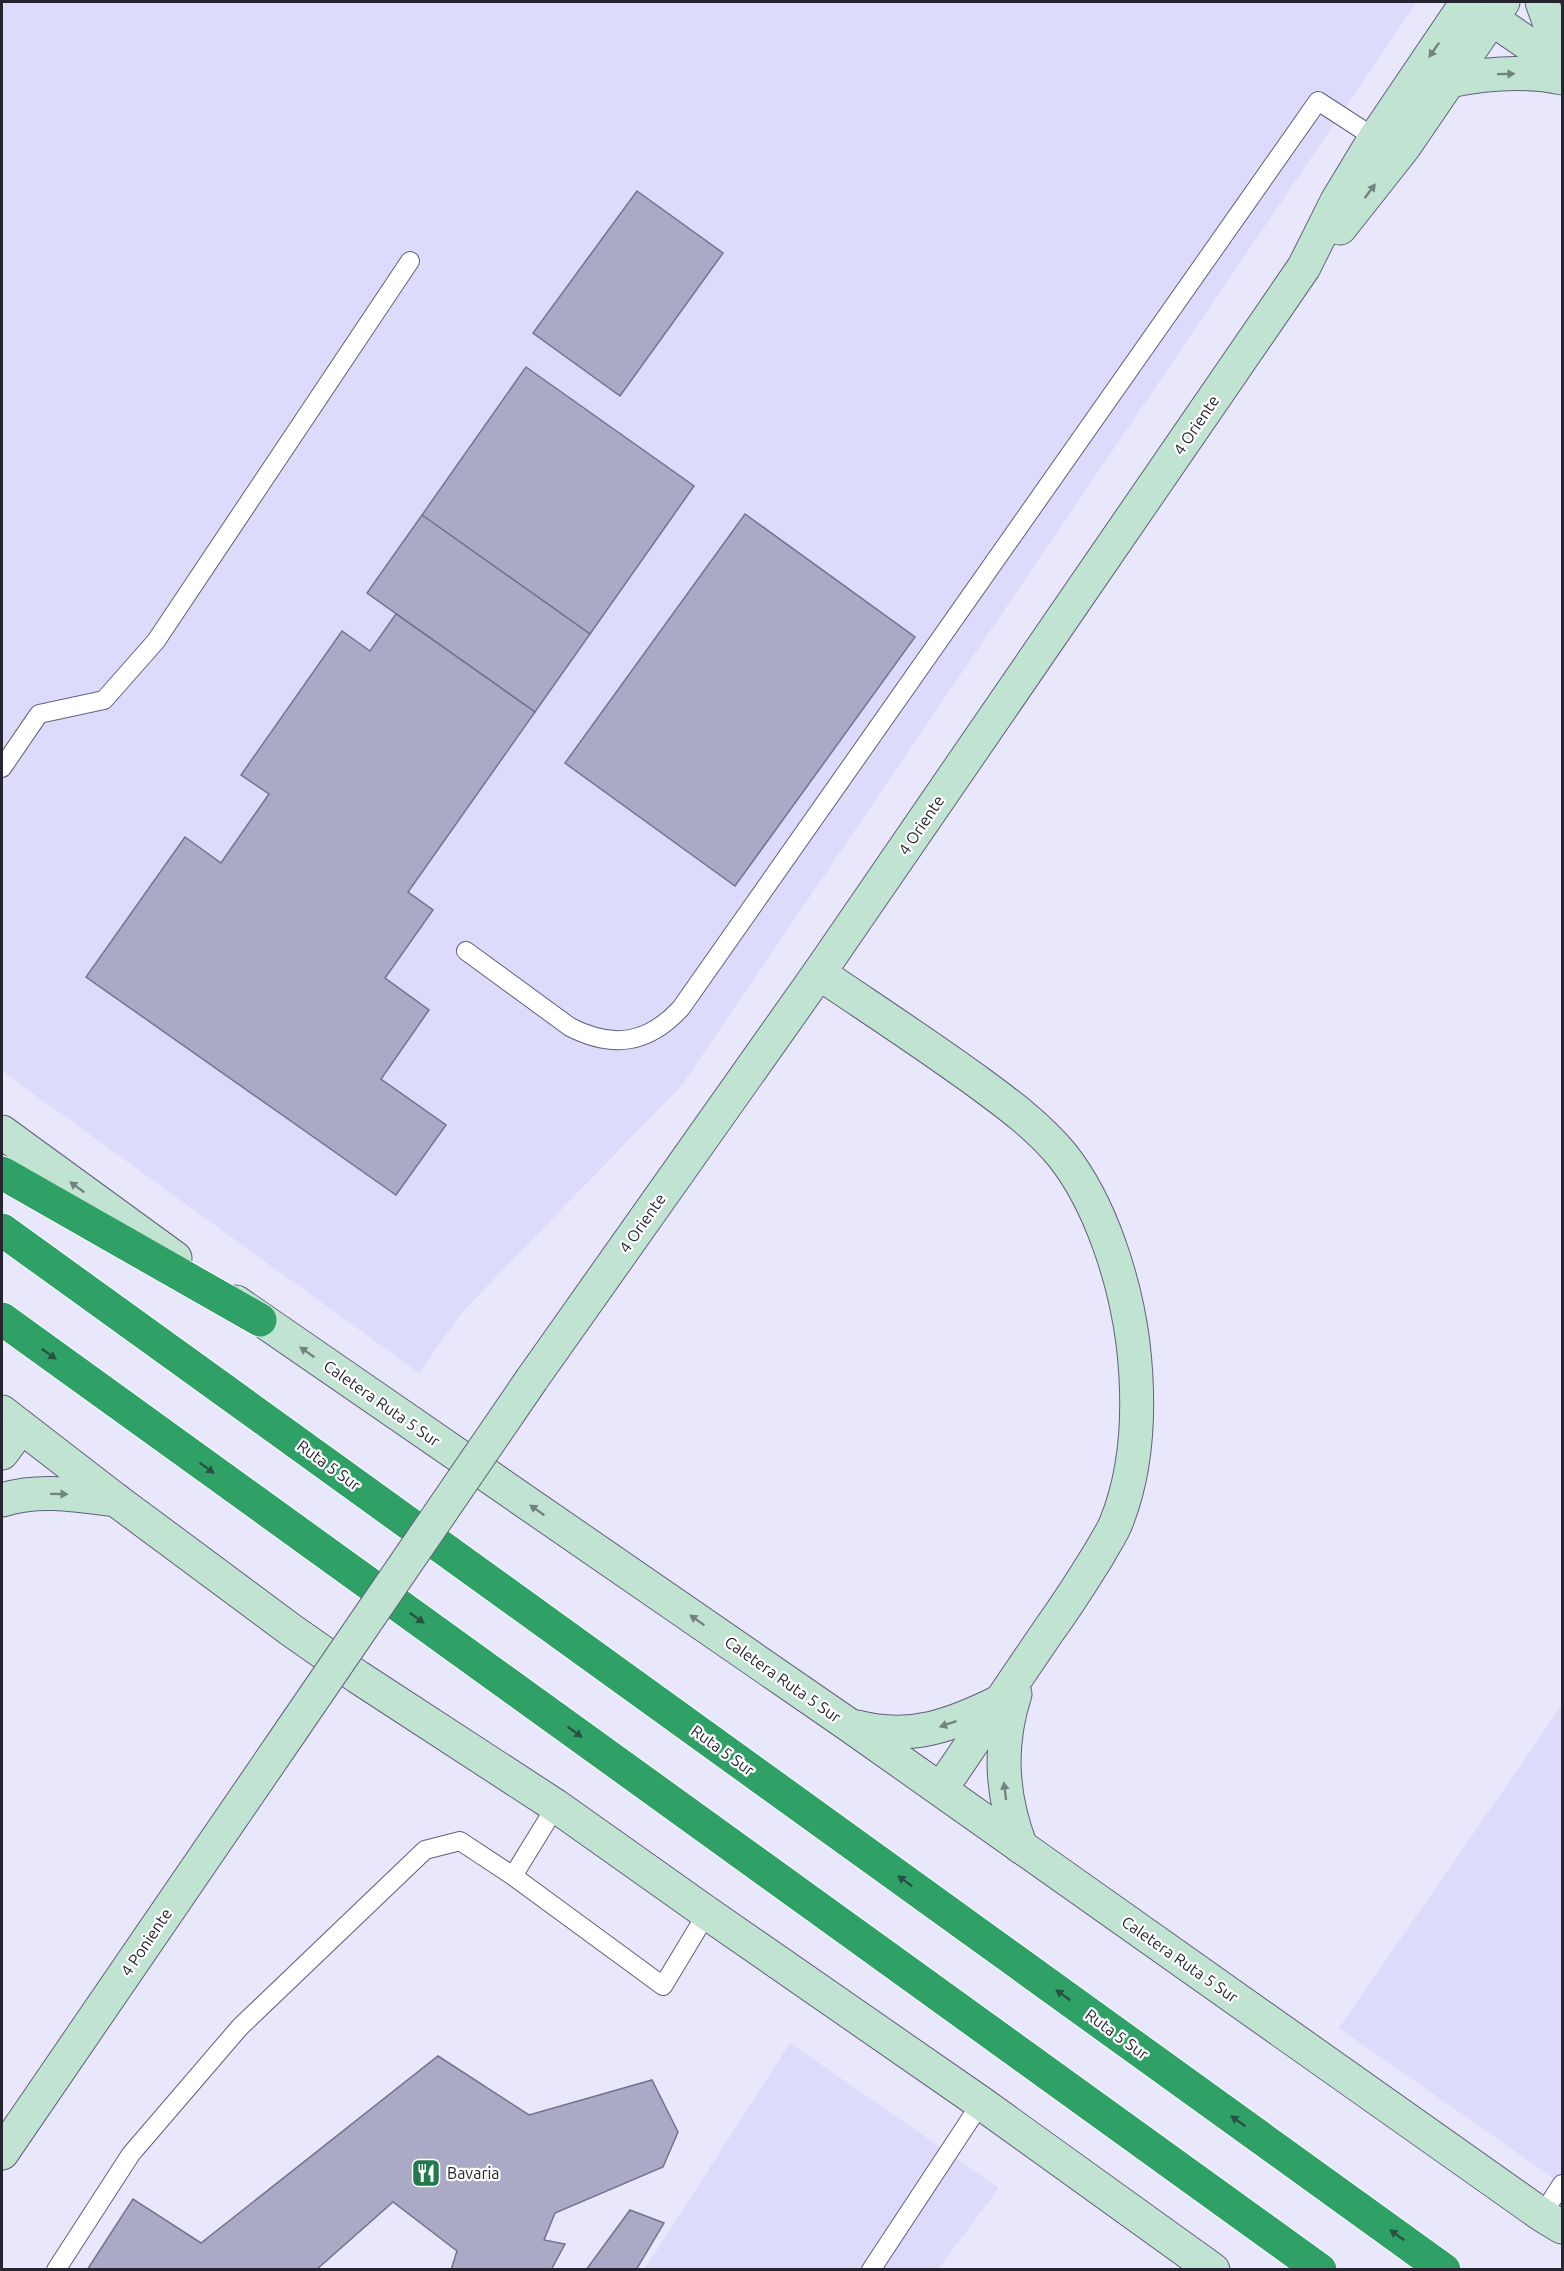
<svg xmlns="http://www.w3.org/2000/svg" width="1564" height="2271" viewBox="0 0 1564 2271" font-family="Ubuntu,sans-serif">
  <rect width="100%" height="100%" fill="#e8e7fb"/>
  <g fill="#dcdbfb">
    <polygon points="2,2 1417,2 682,1085 462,1312 419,1373 2,1071"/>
    <polygon points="1562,1705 1562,2184 1339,2028"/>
    <polygon points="790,2043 999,2188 938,2269 644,2270"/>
  </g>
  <g fill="#abaac6" stroke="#74728f" stroke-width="1.5">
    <polygon points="637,191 723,253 620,396 533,333"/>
    <polygon points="526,367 694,486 590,634 422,515"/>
    <polygon points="745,514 915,637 735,886 565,763"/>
    <polygon points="422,515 590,634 535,712 367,593"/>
    <polygon points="396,614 535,712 408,892 433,910 385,978 429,1010 381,1079 446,1125 396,1195 86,977 185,837 221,863 269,794 241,775 342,631 370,651"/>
    <polygon points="438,2056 529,2115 652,2080 678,2132 663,2167 555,2213 544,2240 565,2244 551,2270 451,2270 457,2251 393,2202 316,2270 87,2270 133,2199 201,2243"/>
    <polygon points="630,2210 664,2223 636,2270 586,2270"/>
  </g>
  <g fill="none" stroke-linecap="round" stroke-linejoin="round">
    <g stroke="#62607c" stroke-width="20">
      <g id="service">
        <polyline points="2,768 39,714 104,700 156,641 410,261"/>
        <path d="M466,951L570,1027C613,1049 648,1044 681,1008L1318,101L1375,138"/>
        <polyline points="513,1876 556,1806"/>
        <polyline points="1542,2215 1562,2184"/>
        <polyline points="56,2270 131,2154 240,2027 425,1850 460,1841 513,1876 663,1986 707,1913"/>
        <polyline points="871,2270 981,2103"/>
      </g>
    </g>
    <g stroke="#62607c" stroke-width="35">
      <g id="secondary">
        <polyline points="1542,2 1553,33 1562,51"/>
        <polyline points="1473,6 1562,67"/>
        <path d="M1449,81C1487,73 1524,70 1562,78"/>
        <polyline points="1340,228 1404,147 1503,2"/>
        <path d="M819,973C872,1009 926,1044 978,1082C1008,1104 1038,1126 1062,1155C1101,1204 1125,1281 1133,1343C1140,1403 1139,1466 1116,1523C1112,1533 1105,1543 1099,1554C1083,1580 1067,1605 1049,1630C1013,1683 977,1736 941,1789"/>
        <polyline points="2,1132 175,1258"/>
        <polyline points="236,1302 849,1725 1542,2215 1562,2227"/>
        <polyline points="532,1379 819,973 1304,267 1337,201 1375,138 1467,2"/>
        <polyline points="2,1412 116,1500 291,1630 358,1677 556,1806 707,1913 981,2103 1213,2270"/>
        <polyline points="2,1453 21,1427"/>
        <path d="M2,1500C39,1488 78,1495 116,1500"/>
        <path d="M1015,1694C998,1746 1001,1796 1021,1847"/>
        <path d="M857,1727C911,1741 953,1725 1001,1701"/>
        <polyline points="2,2153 291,1731"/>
      </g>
    </g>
    <g stroke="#fff" stroke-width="35">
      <g id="motorway">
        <polyline points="2,1173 260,1320"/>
        <polyline points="2,1230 1444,2270"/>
        <polyline points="2,1319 1320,2270"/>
      </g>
    </g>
    <use href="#service" stroke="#fff" stroke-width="18"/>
    <use href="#secondary" stroke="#c1e3d1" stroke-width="33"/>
    <use href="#motorway" stroke="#2fa167" stroke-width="33"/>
    <g stroke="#62607c" stroke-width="35" stroke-linecap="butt">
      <polyline id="secondary-bridge" points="291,1731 532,1379"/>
    </g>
    <use href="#secondary-bridge" stroke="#c1e3d1" stroke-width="33"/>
  </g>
  <defs><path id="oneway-solid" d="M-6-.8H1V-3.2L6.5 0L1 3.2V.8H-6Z" transform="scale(1.5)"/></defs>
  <g fill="#738480">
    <use href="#oneway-solid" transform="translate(1434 50) rotate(125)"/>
    <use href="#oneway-solid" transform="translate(1506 74) rotate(-1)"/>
    <use href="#oneway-solid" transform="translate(1370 191) rotate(-53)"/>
    <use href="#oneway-solid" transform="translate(77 1187) rotate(-144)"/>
    <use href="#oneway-solid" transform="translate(307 1352) rotate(-145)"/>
    <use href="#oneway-solid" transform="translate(59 1494) rotate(1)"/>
    <use href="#oneway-solid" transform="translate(537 1510) rotate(-145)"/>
    <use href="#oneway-solid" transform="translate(697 1620) rotate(-145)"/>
    <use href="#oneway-solid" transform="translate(948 1724) rotate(161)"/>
    <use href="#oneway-solid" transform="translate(1005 1791) rotate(-97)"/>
  </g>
  <g fill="#285043">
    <use href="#oneway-solid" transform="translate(49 1354) rotate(36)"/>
    <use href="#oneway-solid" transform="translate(207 1468) rotate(36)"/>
    <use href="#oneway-solid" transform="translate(417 1618) rotate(36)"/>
    <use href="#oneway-solid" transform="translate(575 1732) rotate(36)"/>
    <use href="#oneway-solid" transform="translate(905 1881) rotate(-144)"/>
    <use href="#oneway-solid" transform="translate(1063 1995) rotate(-144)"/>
    <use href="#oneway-solid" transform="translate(1238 2121) rotate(-144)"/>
    <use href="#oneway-solid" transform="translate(1397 2235) rotate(-144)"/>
  </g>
  <defs>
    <g id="restaurant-square" transform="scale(1.5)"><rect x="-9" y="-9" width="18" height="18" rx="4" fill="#23794c" stroke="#fff"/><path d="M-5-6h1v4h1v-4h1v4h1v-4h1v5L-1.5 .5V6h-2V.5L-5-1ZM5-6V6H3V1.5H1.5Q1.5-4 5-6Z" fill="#fff"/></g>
  </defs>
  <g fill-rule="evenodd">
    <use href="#restaurant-square" x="426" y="2173"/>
  </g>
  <g text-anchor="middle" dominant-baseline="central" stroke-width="4.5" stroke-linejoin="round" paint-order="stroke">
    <g font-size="16" fill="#252430" stroke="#fff">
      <text transform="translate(1196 425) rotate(-56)">4 Oriente</text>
      <text transform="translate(921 825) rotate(-56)">4 Oriente</text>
      <text transform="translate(642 1223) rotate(-55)">4 Oriente</text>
      <text transform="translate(382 1403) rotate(35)">Caletera Ruta 5 Sur</text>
      <text transform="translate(329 1465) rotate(36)">Ruta 5 Sur</text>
      <text transform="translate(783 1679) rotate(35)">Caletera Ruta 5 Sur</text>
      <text transform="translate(723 1750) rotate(36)">Ruta 5 Sur</text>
      <text transform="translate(146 1942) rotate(-56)">4 Poniente</text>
      <text transform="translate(1180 1959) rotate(35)">Caletera Ruta 5 Sur</text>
      <text transform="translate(1117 2034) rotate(36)">Ruta 5 Sur</text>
    </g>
    <g font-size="16" fill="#252430" stroke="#fff" text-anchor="start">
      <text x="447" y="2173">Bavaria</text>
    </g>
  </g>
  <rect width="1564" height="2271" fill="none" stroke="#252430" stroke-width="6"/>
</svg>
